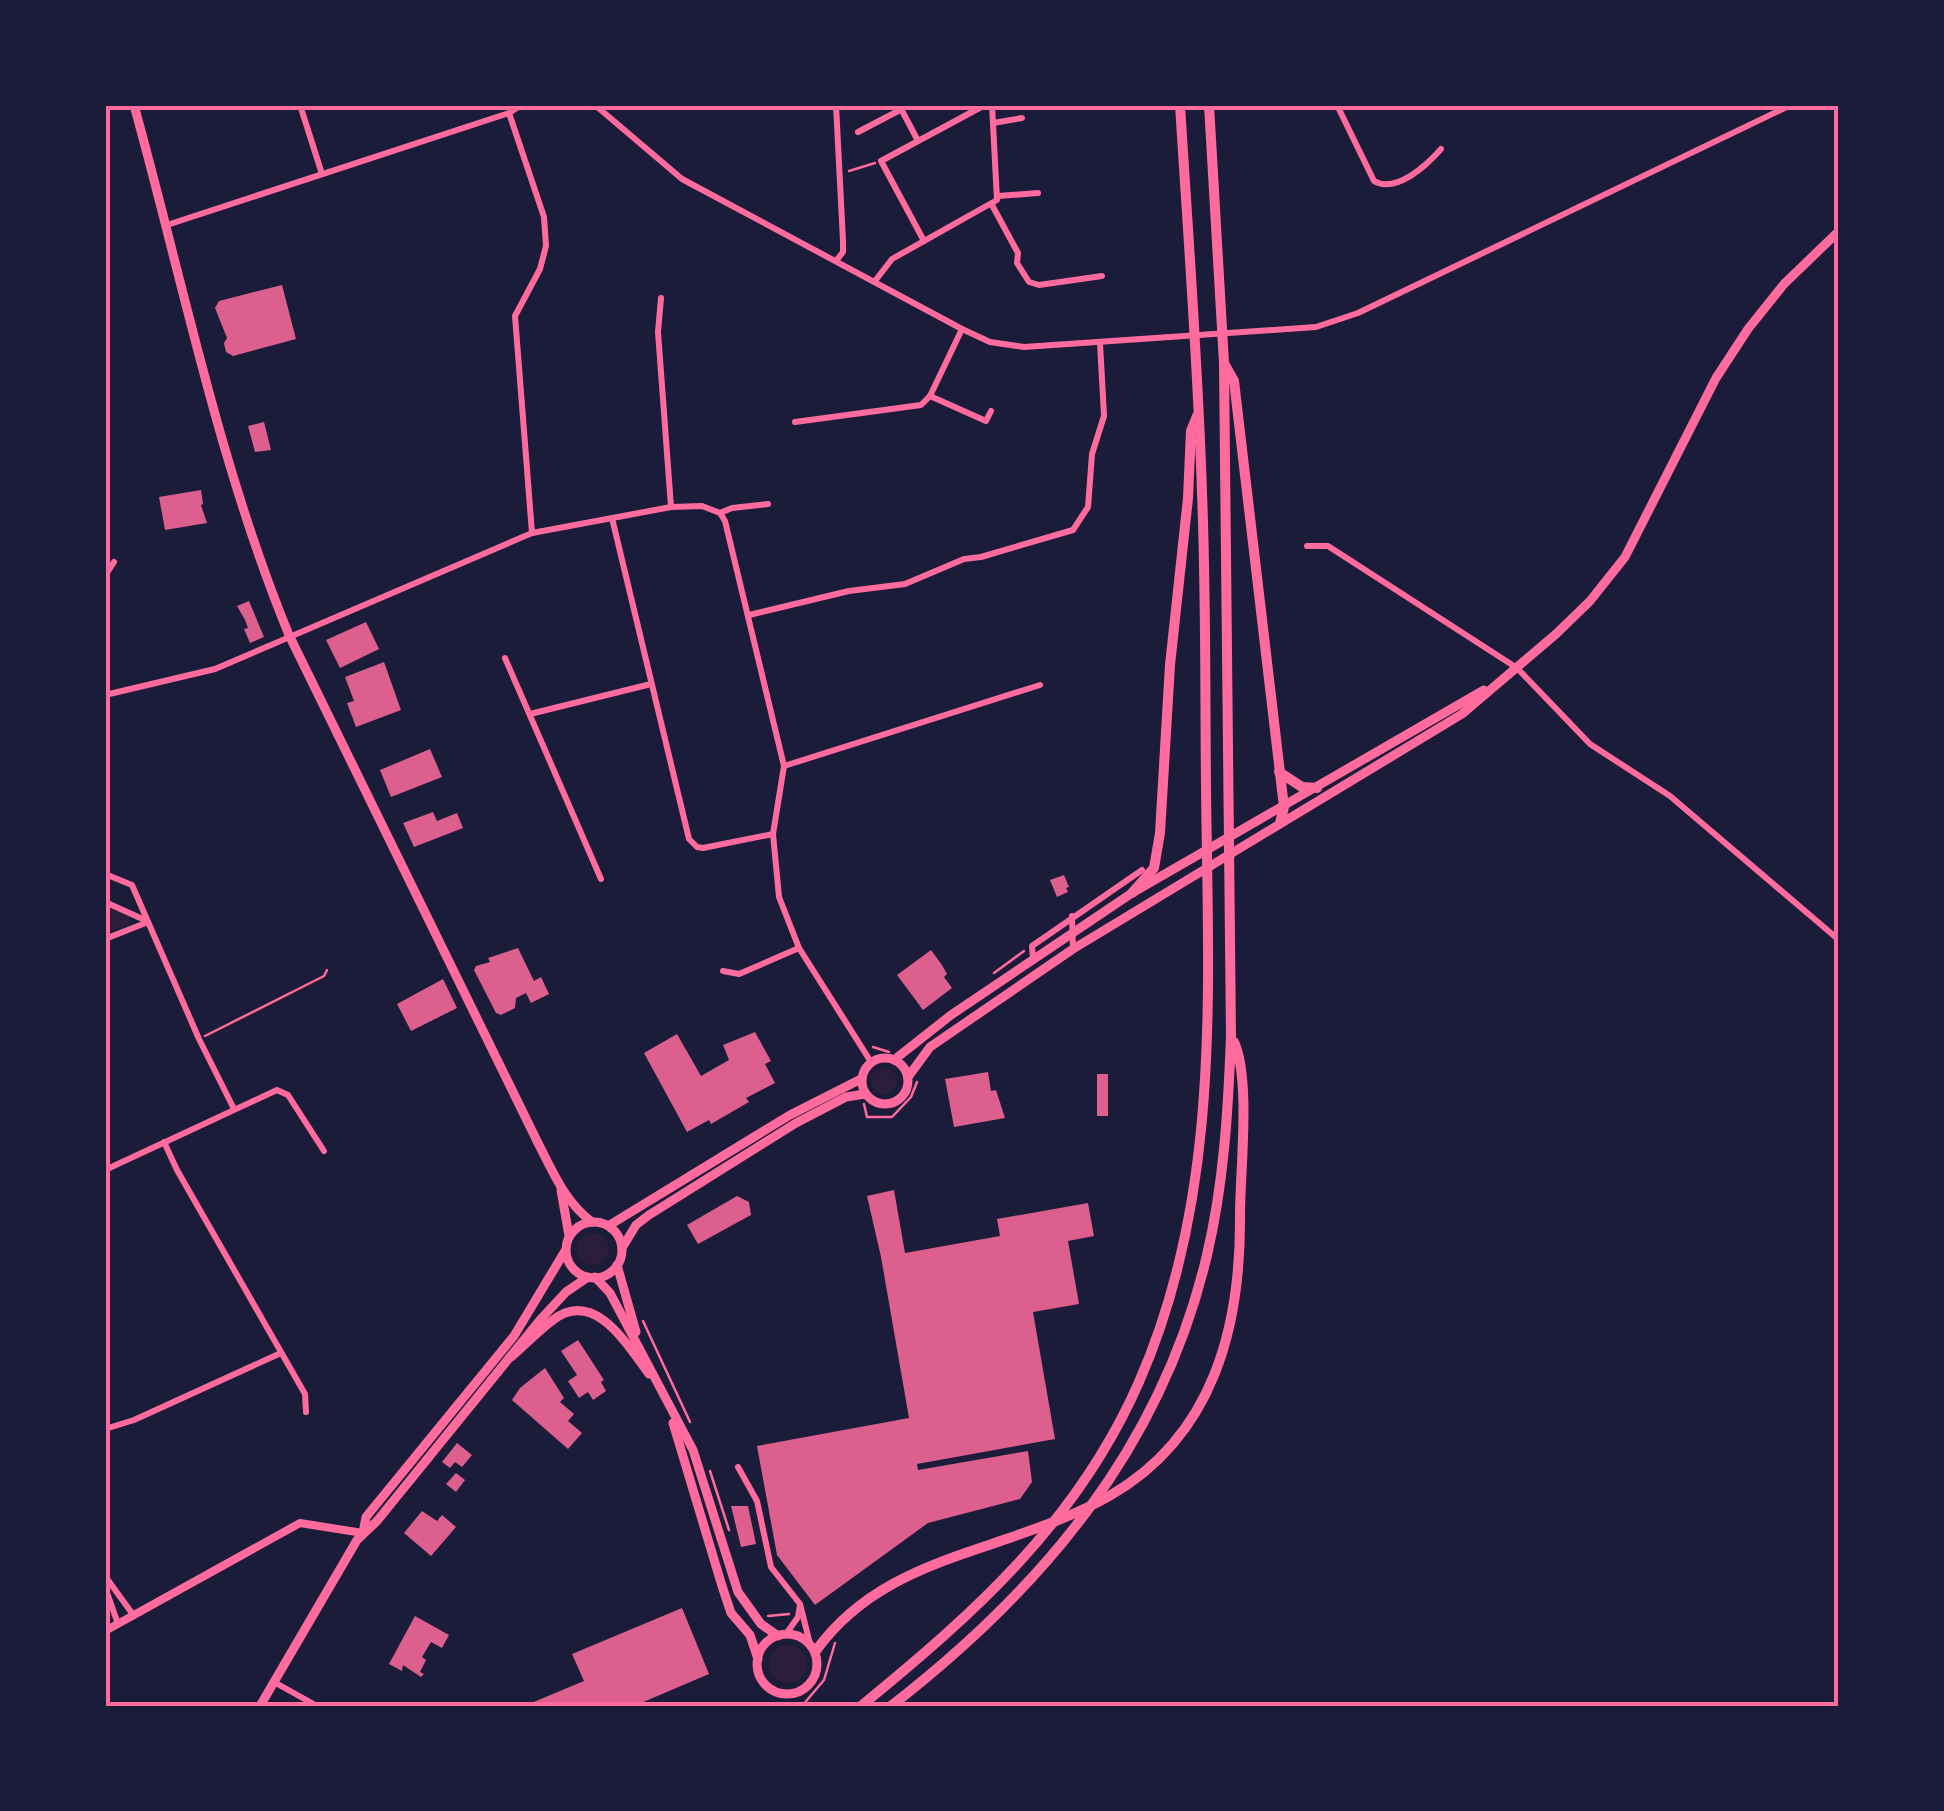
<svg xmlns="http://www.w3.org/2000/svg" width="1944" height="1811" viewBox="0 0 1944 1811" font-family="Barlow,sans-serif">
  <rect width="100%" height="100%" fill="#1b1b3a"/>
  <g fill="#2a1e3b">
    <polygon points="105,907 129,916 129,924 105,935"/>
    <circle cx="884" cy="1081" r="13"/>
    <circle cx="593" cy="1249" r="16"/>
    <circle cx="788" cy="1664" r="19"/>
  </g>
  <g fill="#dd5f8e">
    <polygon points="282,285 296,339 233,356 226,352 224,343 227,338 215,308 219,301"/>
    <polygon points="264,422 271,450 255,452 248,426"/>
    <polygon points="201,490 203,504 201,505 207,523 165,530 159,497"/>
    <polygon points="249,601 264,637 250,643 244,629 248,628 245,620 237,606"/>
    <polygon points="366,622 379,649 340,668 326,640"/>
    <polygon points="384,662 401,710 356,727 347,703 354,701 345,677"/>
    <polygon points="430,749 442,777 391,797 380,770"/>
    <polygon points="433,812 437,821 457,813 463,828 414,847 403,823"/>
    <polygon points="1064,875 1069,887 1066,888 1068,892 1057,897 1050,880"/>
    <polygon points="518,948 534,981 541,977 549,994 531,1003 526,993 516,998 515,1008 501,1015 496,1013 474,970 476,966 490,962 488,958"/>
    <polygon points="931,950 942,965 947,974 944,977 952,988 923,1010 897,975"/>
    <polygon points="443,979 457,1008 411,1031 397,1004"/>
    <polygon points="755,1032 771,1061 765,1064 775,1083 746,1098 749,1102 711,1124 709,1120 687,1132 644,1053 677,1034 701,1076 729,1060 723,1045"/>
    <polygon points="988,1072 991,1091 996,1090 1005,1118 954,1127 945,1079"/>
    <rect x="1097" y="1074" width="11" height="42"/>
    <polygon points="894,1190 905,1253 1000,1236 997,1219 1088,1203 1094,1236 1068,1241 1079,1304 1033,1312 1055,1439 917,1464 918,1470 1028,1451 1032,1482 1020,1499 928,1523 815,1605 777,1555 757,1446 909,1418 881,1257 867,1196"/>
    <polygon points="737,1196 749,1202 751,1215 698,1244 687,1225"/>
    <polygon points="578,1340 604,1380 601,1382 606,1391 593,1400 588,1392 579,1398 568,1381 577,1375 561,1351"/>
    <polygon points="545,1368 564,1398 560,1402 574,1414 568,1421 582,1433 568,1449 512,1400 520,1388"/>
    <polygon points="457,1443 472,1455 462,1467 455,1462 450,1468 442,1462"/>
    <polygon points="456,1473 465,1480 456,1492 446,1484"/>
    <polygon points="731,1506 748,1506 756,1544 741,1547"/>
    <polygon points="422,1511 437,1521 442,1515 456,1527 431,1556 404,1533"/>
    <polygon points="682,1608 709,1674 634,1706 524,1706 584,1681 572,1654"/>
    <polygon points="415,1616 449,1635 442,1648 431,1642 422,1657 426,1660 420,1672 424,1674 421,1677 403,1665 402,1671 389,1664"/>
  </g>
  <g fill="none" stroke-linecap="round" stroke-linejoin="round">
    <g stroke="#ff6b9d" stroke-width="2.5">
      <polyline points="849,171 875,163"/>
      <polyline points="994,973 1024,951"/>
      <polyline points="205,1036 324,976 327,970"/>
      <polyline points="873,1047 889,1052"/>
      <polyline points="864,1104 867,1117 892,1117 911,1097 917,1082"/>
      <polyline points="643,1321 690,1422"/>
      <polyline points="710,1471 729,1530"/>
      <polyline points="768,1616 789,1614"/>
      <polyline points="802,1706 824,1680 835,1643"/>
    </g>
    <g stroke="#ff6b9d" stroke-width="6">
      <polyline points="300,105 322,174"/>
      <polyline points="595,105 682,179 962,329 990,342 1024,347 1316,327 1358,313 1791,105"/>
      <polyline points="899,105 917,139"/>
      <path d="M1337,105L1374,181C1396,194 1427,165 1441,149"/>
      <polyline points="509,113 544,217 546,246 540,269 515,316 532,533"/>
      <polyline points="993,123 1022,118"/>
      <polyline points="858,132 902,109"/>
      <polyline points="998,196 1038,193"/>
      <polyline points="992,205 1018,253 1017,263 1029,282 1039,285 1102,276"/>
      <polyline points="167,225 509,113 521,105"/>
      <polyline points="924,241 881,161 985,105"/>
      <polyline points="836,261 843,252 843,241 836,105"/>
      <polyline points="875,281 892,259 997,200 992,105"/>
      <polyline points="661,298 658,332 671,507"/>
      <polyline points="930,396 986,421 991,411"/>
      <polyline points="795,422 921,405 930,396 962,329"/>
      <polyline points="720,513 725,521 784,766 773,834 779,897 799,948 871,1062"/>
      <polyline points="612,518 689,839 697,847 703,848 773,834"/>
      <polyline points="1307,546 1328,546 1517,668 1590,744 1670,796 1839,940"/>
      <polyline points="105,576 114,562"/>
      <polyline points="749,615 849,591 905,584 964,559 981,557 1073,530 1088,507 1092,454 1104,416 1100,343"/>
      <polyline points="505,658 601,879"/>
      <polyline points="105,695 215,669 532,533 671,507 702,506 720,513 732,508 768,504"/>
      <polyline points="530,714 651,684"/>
      <polyline points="784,766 1040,685"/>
      <polyline points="105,874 132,885 199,1039 234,1109"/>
      <polyline points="105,902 147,921"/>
      <polyline points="1072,916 1073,949"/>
      <polyline points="105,939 148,922"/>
      <polyline points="1033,958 1032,946 1142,870"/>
      <polyline points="723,971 739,974 799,948"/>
      <polyline points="164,1142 177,1170 305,1394 306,1412"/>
      <polyline points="105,1170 277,1090 288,1095 324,1151"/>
      <polyline points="105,1429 134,1420 281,1353"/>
      <polyline points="738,1467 757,1501 771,1567 800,1604 810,1644"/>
      <polyline points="105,1576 134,1616"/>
      <polyline points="105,1587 118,1624"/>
      <polyline points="786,1634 798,1617 800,1605"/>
      <polyline points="274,1682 317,1706"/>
    </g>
    <polyline stroke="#ff6b9d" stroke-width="8" points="105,1631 300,1523 363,1533"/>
    <g stroke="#ff6b9d" stroke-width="9">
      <circle cx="885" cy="1081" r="23"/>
      <polyline points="894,1060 951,1015 1132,893 1484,690"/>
      <polyline points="908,1077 930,1047 1073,949 1462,714 1556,634 1590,601 1625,557 1716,378 1748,329 1784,284 1839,231"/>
      <polyline points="608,1226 790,1115 861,1079"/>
      <polyline points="622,1248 636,1225 649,1215 796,1123 846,1097 865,1094"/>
      <polyline points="363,1533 366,1517 514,1336 565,1251"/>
      <polyline points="260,1706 357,1540 377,1521 540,1320 566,1292 588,1277"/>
    </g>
    <g stroke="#ff6b9d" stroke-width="9">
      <path d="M134,105C183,282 219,465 289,635L538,1143C553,1172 565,1202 592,1222"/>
      <polyline points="561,1190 569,1236"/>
      <circle cx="594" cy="1250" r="28"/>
      <polyline points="617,1265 636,1332"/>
      <polyline points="595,1277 610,1293 693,1450 738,1592 761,1624 778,1636"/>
      <path d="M511,1357C525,1345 538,1331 553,1320C595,1288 628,1346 649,1374"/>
      <polyline points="673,1423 722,1586 731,1613 750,1635 758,1659"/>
      <circle cx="787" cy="1664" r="30"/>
    </g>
    <g stroke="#ff6b9d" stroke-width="10">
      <polyline points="1225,365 1234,381 1284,807 1280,823"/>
      <polyline points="1279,772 1302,787 1317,788"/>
      <polyline points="1132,893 1154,868 1160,833 1170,665 1188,498 1191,431 1197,416"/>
      <path d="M815,1652C859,1590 922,1567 992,1544C1032,1530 1073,1517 1111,1495C1214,1435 1241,1326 1240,1215C1240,1171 1251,1079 1234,1042"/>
      <path d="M861,1706C976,1612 1078,1521 1139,1382C1222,1193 1208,988 1206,787C1205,689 1206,591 1202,493C1198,364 1188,234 1180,105"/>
      <path d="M891,1706C1043,1588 1162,1447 1207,1255C1224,1183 1228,1111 1231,1037L1224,363L1209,105"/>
    </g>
  </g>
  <rect width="1944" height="1811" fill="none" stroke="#1b1b3a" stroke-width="215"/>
  <rect x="108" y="108" width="1728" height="1596" fill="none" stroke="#ff6b9d" stroke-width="4"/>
</svg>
